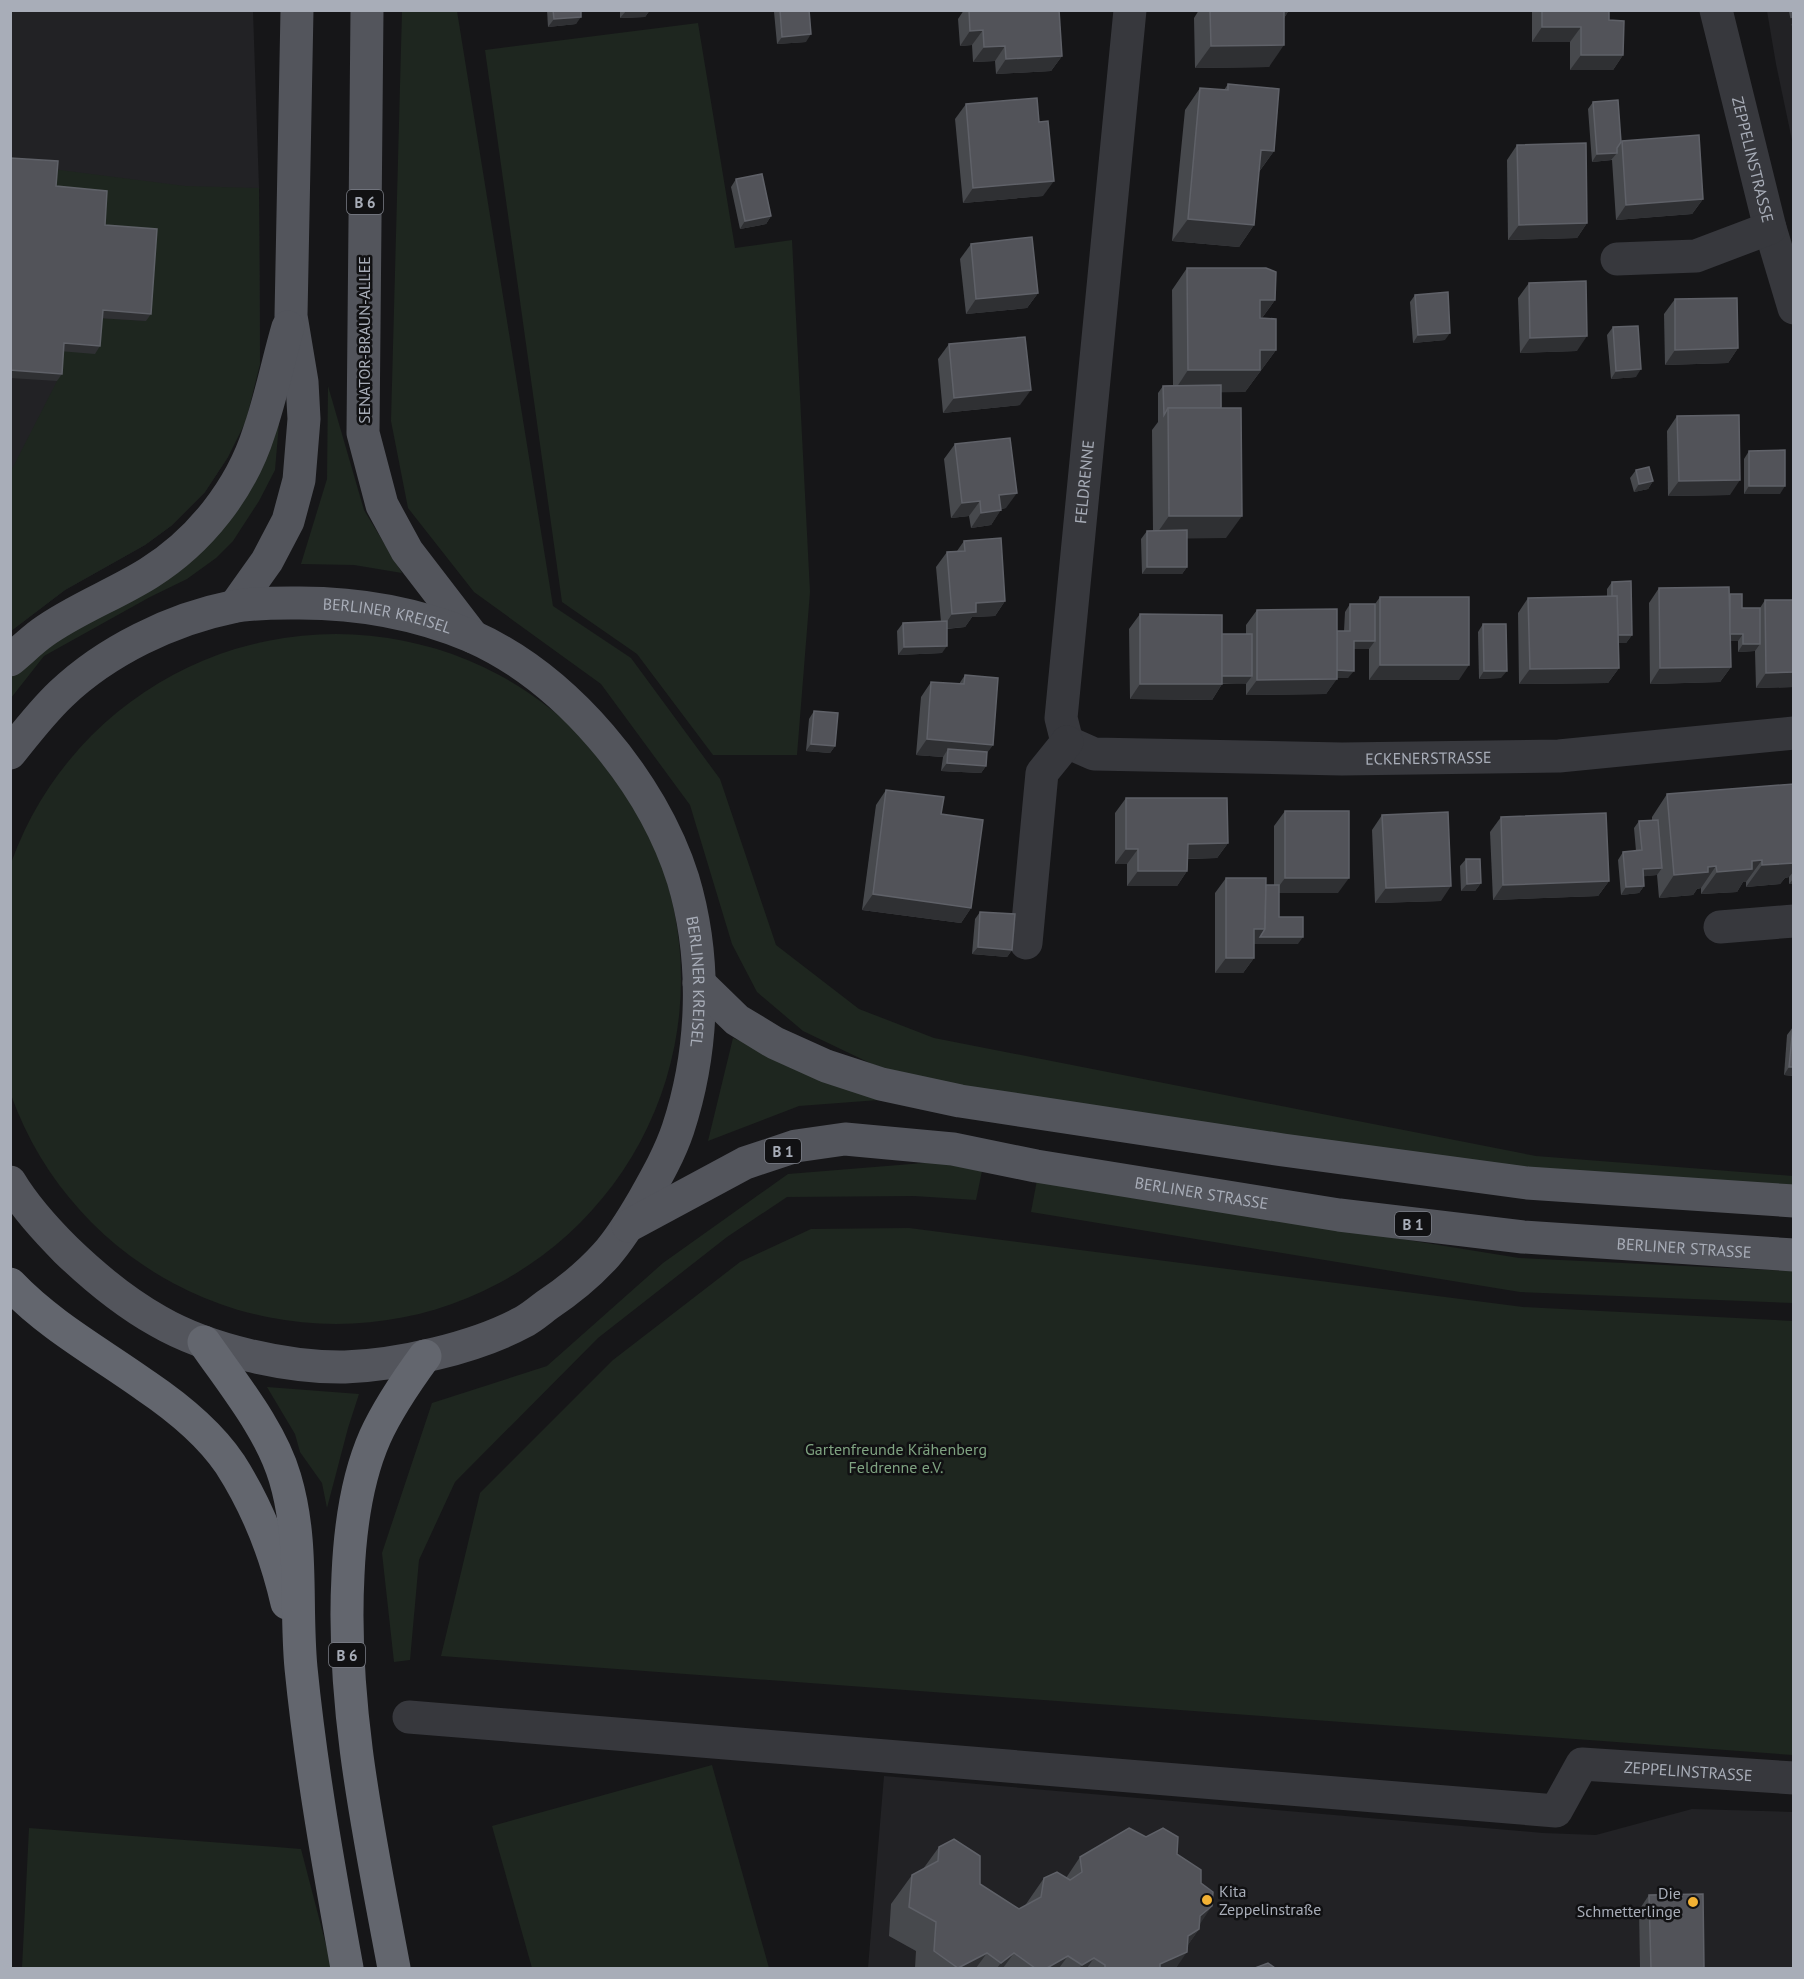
<svg xmlns="http://www.w3.org/2000/svg" width="1804" height="1979" viewBox="0 0 1804 1979" font-family="'PT Sans',sans-serif">
  <rect width="100%" height="100%" fill="#161618"/>
  <g fill="#222225">
    <polygon points="11,11 253,11 259,188 260,364 228,457 205,492 171,526 145,545 65,590 11,631"/>
    <polygon points="1767,11 1793,11 1793,145 1776,64"/>
    <polygon points="884,1776 1543,1833 1596,1835 1692,1809 1793,1812 1793,1968 868,1968"/>
  </g>
  <g fill="#1e261f">
    <polygon points="402,11 457,11 553,606 631,658 720,779 776,945 859,1009 934,1038 1536,1156 1793,1176 1793,1202 1528,1188 948,1088 872,1064 803,1031 757,992 732,944 690,805 601,684 474,592 408,508 391,421"/>
    <polygon points="698,23 735,248 792,240 810,592 797,755 713,755 637,654 562,602 485,50"/>
    <polygon points="52,169 185,186 259,188 260,364 246,421 228,457 205,492 171,526 145,545 65,590 11,631 11,471 57,381 59,351 97,318 146,321 100,232 51,194"/>
    <polygon points="328,386 364,510 402,573 354,565 301,564 327,479"/>
    <polygon points="281,400 275,470 259,501 233,541 216,558 187,579 150,597 44,656 11,698 11,678 45,643 187,554"/>
    <circle cx="336" cy="979" r="345"/>
    <polygon points="733,1038 892,1099 799,1106 708,1141"/>
    <polygon points="936,1162 982,1171 976,1200 914,1196 787,1197 727,1237 598,1338 455,1482 419,1560 410,1660 394,1662 382,1553 432,1403 547,1366 663,1263 788,1174"/>
    <polygon points="1037,1180 1519,1258 1793,1271 1793,1303 1520,1292 1031,1212"/>
    <polygon points="909,1228 1523,1307 1793,1321 1793,1755 441,1656 480,1493 613,1360 740,1262 811,1229"/>
    <polygon points="267,1387 359,1394 348,1428 327,1508 322,1483 300,1452 295,1434"/>
    <polygon points="712,1765 769,1968 532,1968 492,1826"/>
    <polygon points="29,1828 301,1849 332,1968 22,1968"/>
  </g>
  <g fill="none" stroke-linecap="round" stroke-linejoin="round">
    <g stroke="#37383d" stroke-width="33">
      <path id="s1" d="M1716,10L1770,228L1794,308"/>
      <polyline points="1617,259 1696,256 1770,228"/>
      <path id="s2" d="M1067,742L1061,718L1130,10"/>
      <path id="s3" d="M1067,742L1094,754L1342,759L1559,756L1794,733"/>
      <polyline points="1720,927 1794,921"/>
      <polyline points="1026,943 1042,773 1067,742"/>
      <path id="s4" d="M409,1717L1556,1811L1582,1764L1794,1778"/>
    </g>
    <g stroke="#53555c" stroke-width="33">
      <polyline points="367,10 363,433 382,505 407,551 473,637"/>
      <polyline points="235,606 267,561 288,521 299,480 304,419 302,382 291,316 297,10"/>
      <path d="M10,660C21,651 31,641 42,633C75,609 114,595 149,573C200,541 241,489 259,432C271,398 278,361 288,327"/>
      <path id="s5" d="M10,753C26,733 42,712 61,694C106,651 172,619 232,607C251,603 272,603 291,603C352,602 414,612 471,636C566,678 652,781 683,879C707,959 704,1050 678,1129C670,1153 657,1176 644,1199C633,1218 621,1238 606,1255C589,1274 568,1291 547,1305C539,1311 531,1318 523,1322C475,1348 399,1365 345,1367C287,1368 208,1350 158,1321C124,1302 94,1277 66,1250C45,1229 25,1207 10,1182"/>
      <polyline points="699,983 737,1020 775,1043 826,1066 881,1084 960,1101 1283,1150 1527,1183 1794,1201"/>
      <path id="s6" d="M628,1226L745,1163L796,1146L845,1139L953,1149L1036,1166L1339,1215L1523,1237L1794,1255"/>
    </g>
    <g stroke="#63666e" stroke-width="33">
      <path d="M10,1284C50,1326 100,1353 146,1386C177,1407 209,1433 230,1464C257,1506 276,1555 287,1603"/>
      <path d="M204,1342C233,1384 271,1430 285,1478C304,1542 295,1604 301,1668C311,1769 329,1869 347,1968"/>
      <path d="M394,1968C370,1839 341,1708 348,1575C350,1529 356,1480 375,1437C388,1408 406,1382 425,1356"/>
    </g>
    <polyline stroke="#4a4c52" stroke-width="4.5" stroke-dasharray="8 6" stroke-linecap="butt" points="1791,10 1794,25"/>
  </g>
  <g fill="#47494d">
    <polygon points="547,10 581,10 576,24 548,27"/>
    <polygon points="620,10 650,10 645,17 620,18"/>
    <polygon points="776,10 780,10 806,42 777,44 774,12"/>
    <polygon points="964,10 1059,10 1062,56 1051,71 996,74 995,61 973,62 972,45 960,46 958,19"/>
    <polygon points="1199,10 1289,10 1284,18 1269,67 1195,68 1194,18"/>
    <polygon points="1532,10 1609,10 1609,20 1623,55 1613,70 1570,70 1570,42 1532,42"/>
    <polygon points="1228,84 1274,151 1259,172 1254,225 1239,247 1172,241 1185,110 1200,88 1224,90"/>
    <polygon points="1593,102 1621,142 1622,141 1703,199 1692,214 1616,220 1612,160 1592,162 1588,109"/>
    <polygon points="966,104 1043,196 963,203 955,119"/>
    <polygon points="1517,145 1587,223 1577,238 1508,240 1507,160"/>
    <polygon points="736,179 771,216 766,224 740,229 731,187"/>
    <polygon points="971,244 1038,293 1027,308 966,314 960,259"/>
    <polygon points="1187,268 1275,300 1262,318 1276,350 1245,392 1221,392 1226,538 1187,538 1187,567 1182,574 1142,574 1141,539 1147,531 1153,531 1152,430 1158,422 1158,393 1163,386 1173,385 1172,290"/>
    <polygon points="1529,283 1577,351 1520,353 1518,298"/>
    <polygon points="1415,295 1445,340 1413,343 1410,302"/>
    <polygon points="1675,299 1738,348 1728,363 1665,365 1664,314"/>
    <polygon points="1613,327 1636,377 1611,379 1607,335"/>
    <polygon points="949,344 1020,405 943,413 938,359"/>
    <polygon points="1677,416 1730,495 1668,496 1667,431"/>
    <polygon points="955,444 1006,508 1001,509 991,525 971,528 969,516 951,518 944,459"/>
    <polygon points="1749,451 1780,494 1744,494 1744,459"/>
    <polygon points="1636,470 1653,481 1648,489 1634,492 1630,478"/>
    <polygon points="964,541 1005,601 995,616 972,617 965,627 947,629 942,653 898,655 897,631 903,623 941,622 936,567 947,552 957,551"/>
    <polygon points="1612,582 1632,635 1626,643 1618,643 1619,668 1608,683 1519,684 1518,613 1528,598 1607,597 1607,589"/>
    <polygon points="1659,588 1730,594 1742,608 1760,608 1765,600 1794,600 1794,687 1756,688 1755,651 1738,652 1738,641 1730,641 1731,667 1720,682 1650,684 1649,603"/>
    <polygon points="1380,597 1459,680 1369,680 1369,649 1354,649 1348,678 1337,678 1326,694 1246,695 1246,683 1222,684 1212,700 1130,699 1129,629 1140,614 1222,634 1246,634 1246,625 1257,610 1337,631 1344,631 1345,612 1350,604 1375,604"/>
    <polygon points="1483,624 1501,678 1479,679 1478,632"/>
    <polygon points="965,675 993,745 987,752 986,766 981,773 941,771 943,757 916,755 921,697 931,682 959,684"/>
    <polygon points="814,711 835,746 830,753 806,751 809,719"/>
    <polygon points="1794,784 1794,884 1789,884 1789,877 1785,878 1780,884 1746,887 1746,882 1743,882 1737,892 1701,894 1701,888 1697,889 1693,895 1659,898 1657,875 1644,876 1644,886 1639,893 1621,895 1618,860 1623,852 1636,851 1634,828 1639,821 1652,820 1652,817 1667,794"/>
    <polygon points="886,790 941,814 971,908 961,923 862,910 876,805"/>
    <polygon points="1126,798 1228,843 1217,858 1188,859 1187,871 1177,886 1127,886 1127,864 1115,864 1115,813"/>
    <polygon points="1285,811 1338,893 1279,893 1279,917 1298,944 1254,944 1254,958 1243,973 1215,973 1215,893 1226,878 1266,885 1274,885 1274,826"/>
    <polygon points="1382,815 1441,901 1375,903 1372,830"/>
    <polygon points="1501,817 1609,881 1598,896 1493,900 1490,832"/>
    <polygon points="1466,859 1481,883 1475,891 1461,891 1460,866"/>
    <polygon points="980,912 1012,950 1007,957 972,954 975,919"/>
    <polygon points="1793,1027 1794,1027 1794,1076 1784,1075 1787,1035"/>
    <polygon points="939,1847 980,1884 1019,1909 1024,1907 1044,1878 1066,1878 1080,1857 1177,1854 1199,1924 1199,1929 1187,1946 1176,1968 915,1968 916,1951 889,1936 891,1904 912,1875 923,1869"/>
    <polygon points="1649,1895 1704,1968 1640,1968 1639,1910"/>
  </g>
  <g fill="#2f3033">
    <polygon points="650,10 645,17 620,18 626,11"/>
    <polygon points="1275,10 1289,10 1283,20"/>
    <polygon points="581,17 576,24 548,27 554,19"/>
    <polygon points="1542,27 1581,27 1570,42 1532,42"/>
    <polygon points="983,30 972,45 960,46 970,31"/>
    <polygon points="811,34 806,42 777,44 782,37"/>
    <polygon points="1284,45 1269,67 1195,68 1211,46"/>
    <polygon points="1005,46 995,61 973,62 984,47"/>
    <polygon points="1581,55 1623,55 1613,70 1570,70"/>
    <polygon points="1062,56 1051,71 996,74 1006,59"/>
    <polygon points="1261,150 1274,151 1258,173"/>
    <polygon points="1617,153 1611,160 1592,162 1597,154"/>
    <polygon points="1054,181 1043,196 963,203 973,188"/>
    <polygon points="1703,199 1692,214 1616,220 1626,205"/>
    <polygon points="771,216 766,224 740,229 745,221"/>
    <polygon points="1188,219 1254,225 1239,247 1172,241"/>
    <polygon points="1587,223 1577,238 1508,240 1519,225"/>
    <polygon points="1038,293 1027,308 966,314 976,299"/>
    <polygon points="1260,300 1275,300 1259,322"/>
    <polygon points="103,310 151,314 146,321 97,318"/>
    <polygon points="1450,333 1445,340 1413,343 1418,335"/>
    <polygon points="1587,336 1577,351 1520,353 1530,338"/>
    <polygon points="64,343 100,346 95,354 59,351"/>
    <polygon points="1738,348 1728,363 1665,365 1675,350"/>
    <polygon points="1260,350 1276,350 1245,392 1173,393 1188,370"/>
    <polygon points="1641,369 1636,377 1611,379 1616,371"/>
    <polygon points="10,370 62,374 57,381 10,378"/>
    <polygon points="1031,390 1020,405 943,413 954,398"/>
    <polygon points="1740,480 1730,495 1668,496 1679,481"/>
    <polygon points="1653,481 1648,489 1634,492 1639,484"/>
    <polygon points="1749,486 1785,486 1780,494 1744,494"/>
    <polygon points="1017,493 1006,508 989,511 999,495"/>
    <polygon points="980,501 969,516 951,518 962,503"/>
    <polygon points="1001,510 991,525 971,528 981,513"/>
    <polygon points="1169,516 1242,516 1226,538 1153,539"/>
    <polygon points="1147,567 1187,567 1182,574 1142,574"/>
    <polygon points="1005,601 995,616 972,617 965,627 942,629 952,614 976,603"/>
    <polygon points="1725,634 1743,634 1738,641 1720,641"/>
    <polygon points="1613,635 1632,635 1626,643 1607,643"/>
    <polygon points="1354,641 1375,641 1369,649 1348,649"/>
    <polygon points="1743,644 1760,644 1755,651 1738,652"/>
    <polygon points="947,646 942,653 898,655 904,647"/>
    <polygon points="1380,665 1469,665 1459,680 1369,680"/>
    <polygon points="1731,667 1720,682 1650,684 1660,668"/>
    <polygon points="1619,668 1608,683 1519,684 1530,669"/>
    <polygon points="1332,670 1354,671 1348,678 1326,678"/>
    <polygon points="1484,671 1507,671 1501,678 1479,679"/>
    <polygon points="1794,672 1794,687 1756,688 1766,673"/>
    <polygon points="1217,676 1252,676 1246,684 1212,683"/>
    <polygon points="1337,679 1326,694 1246,695 1257,680"/>
    <polygon points="1140,684 1222,684 1212,700 1130,699"/>
    <polygon points="927,739 993,745 982,760 948,749 943,757 916,755"/>
    <polygon points="811,744 835,746 830,753 806,751"/>
    <polygon points="947,763 986,766 981,773 941,771"/>
    <polygon points="1228,843 1217,858 1177,859 1188,844"/>
    <polygon points="1126,849 1138,849 1127,864 1115,864"/>
    <polygon points="1794,859 1794,871 1789,877 1785,878 1780,884 1746,887 1762,865"/>
    <polygon points="1762,860 1746,882 1743,882 1737,892 1701,894 1717,872 1752,861"/>
    <polygon points="1716,866 1701,888 1697,889 1693,895 1659,898 1674,875 1708,867"/>
    <polygon points="1662,868 1657,875 1638,877 1643,869"/>
    <polygon points="1138,871 1187,871 1177,886 1127,886"/>
    <polygon points="1285,878 1349,878 1338,893 1274,893"/>
    <polygon points="1794,878 1794,884 1789,884"/>
    <polygon points="1609,881 1598,896 1493,900 1503,885"/>
    <polygon points="1481,883 1475,891 1461,891 1467,884"/>
    <polygon points="1451,886 1441,901 1375,903 1386,888"/>
    <polygon points="1644,886 1639,893 1621,895 1626,887"/>
    <polygon points="873,894 971,908 961,923 862,910"/>
    <polygon points="1254,929 1265,929 1303,937 1298,944 1243,944"/>
    <polygon points="978,947 1012,950 1007,957 972,954"/>
    <polygon points="1226,958 1254,958 1243,973 1215,973"/>
    <polygon points="1789,1067 1794,1067 1794,1076 1784,1075"/>
    <polygon points="1212,1906 1194,1933 1199,1929 1181,1955 1187,1952 1176,1968 1157,1968 1200,1916"/>
    <polygon points="987,1953 976,1968 958,1968"/>
    <polygon points="1014,1953 1003,1968 997,1968 1001,1963"/>
    <polygon points="1068,1956 1059,1968 1047,1968"/>
    <polygon points="1094,1958 1087,1968 1079,1968 1082,1965"/>
  </g>
  <g fill="#525359" stroke="#5f6168" stroke-width="1.5">
    <polygon points="553,10 581,10 581,17 554,19"/>
    <polygon points="780,10 809,10 811,34 782,37"/>
    <polygon points="969,10 1059,10 1062,56 1006,59 1005,46 984,47 983,30 970,31"/>
    <polygon points="1210,10 1284,10 1284,45 1211,46"/>
    <polygon points="1542,10 1609,10 1609,20 1624,21 1623,55 1581,55 1581,27 1542,27"/>
    <polygon points="1228,84 1279,89 1274,151 1261,150 1254,225 1188,219 1200,88 1228,90"/>
    <polygon points="1037,98 1039,122 1048,121 1054,181 973,188 966,104"/>
    <polygon points="1618,100 1621,142 1617,148 1617,153 1597,154 1593,102"/>
    <polygon points="1699,135 1703,199 1626,205 1622,141"/>
    <polygon points="1586,143 1587,223 1519,225 1517,145"/>
    <polygon points="10,158 58,161 56,186 107,191 105,225 157,229 151,314 103,310 100,346 64,343 62,374 10,370"/>
    <polygon points="762,174 771,216 745,221 736,179"/>
    <polygon points="1032,237 1038,293 976,299 971,244"/>
    <polygon points="1187,268 1266,268 1276,272 1275,300 1260,300 1260,318 1276,319 1276,350 1260,350 1260,370 1188,370"/>
    <polygon points="1586,281 1587,336 1530,338 1529,283"/>
    <polygon points="1448,292 1450,333 1418,335 1415,295"/>
    <polygon points="1737,298 1738,348 1675,350 1675,299"/>
    <polygon points="1638,326 1641,369 1616,371 1613,327"/>
    <polygon points="1025,337 1031,390 954,398 949,344"/>
    <polygon points="1221,385 1221,408 1168,408 1164,415 1163,386"/>
    <polygon points="1168,408 1241,408 1242,516 1169,516"/>
    <polygon points="1739,415 1740,480 1679,481 1677,416"/>
    <polygon points="1010,438 1017,493 999,495 1001,510 981,513 980,501 962,503 955,444"/>
    <polygon points="1785,450 1785,486 1749,486 1749,451"/>
    <polygon points="1649,467 1653,481 1639,484 1636,470"/>
    <polygon points="1187,530 1187,567 1147,567 1147,531"/>
    <polygon points="1001,538 1005,601 976,603 976,612 952,614 947,552 965,551 964,541"/>
    <polygon points="1631,581 1632,635 1618,635 1617,596 1612,596 1612,582"/>
    <polygon points="1729,587 1731,667 1660,668 1659,588"/>
    <polygon points="1730,594 1742,594 1742,608 1760,608 1760,644 1743,644 1743,634 1730,634"/>
    <polygon points="1617,596 1619,668 1530,669 1528,598"/>
    <rect x="1380" y="597" width="89" height="68"/>
    <polygon points="1765,600 1794,600 1794,672 1766,673"/>
    <polygon points="1350,604 1375,604 1375,641 1354,641 1354,671 1337,670 1337,631 1350,631"/>
    <polygon points="1337,609 1337,679 1257,680 1257,610"/>
    <polygon points="1140,614 1222,615 1222,684 1140,684"/>
    <polygon points="947,621 947,646 904,647 903,623"/>
    <polygon points="1483,624 1506,624 1507,671 1484,671"/>
    <rect x="1222" y="634" width="30" height="42"/>
    <polygon points="965,675 998,678 993,745 927,739 931,682 964,684"/>
    <polygon points="814,711 838,713 835,746 811,744"/>
    <polygon points="948,749 987,752 986,766 947,763"/>
    <polygon points="1794,784 1794,863 1762,865 1762,860 1752,861 1752,869 1717,872 1716,866 1708,867 1708,872 1674,875 1667,794"/>
    <polygon points="886,790 944,797 941,814 983,820 971,908 873,894"/>
    <polygon points="1126,798 1227,798 1228,843 1188,844 1187,871 1138,871 1138,849 1126,849"/>
    <rect x="1285" y="811" width="64" height="67"/>
    <polygon points="1448,812 1451,886 1386,888 1382,815"/>
    <polygon points="1606,813 1609,881 1503,885 1501,817"/>
    <polygon points="1658,820 1662,868 1643,869 1644,886 1626,887 1623,852 1642,850 1639,821"/>
    <polygon points="1466,859 1480,859 1481,883 1467,884"/>
    <polygon points="1226,878 1266,878 1265,929 1254,929 1254,958 1226,958"/>
    <polygon points="1266,885 1279,885 1279,917 1303,917 1303,937 1260,937 1265,929"/>
    <polygon points="980,912 1015,914 1012,950 978,947"/>
    <polygon points="1793,1027 1794,1027 1794,1067 1789,1067"/>
    <polygon points="1129,1828 1146,1837 1163,1828 1178,1837 1177,1854 1201,1870 1201,1883 1213,1892 1212,1906 1200,1916 1199,1929 1188,1936 1187,1952 1160,1964 1160,1968 1105,1968 1105,1965 1094,1958 1082,1965 1068,1956 1047,1968 1035,1968 1014,1953 1001,1963 987,1953 958,1968 934,1951 936,1922 909,1907 912,1875 938,1861 939,1847 954,1839 980,1856 980,1884 1019,1909 1041,1897 1044,1878 1057,1872 1070,1880 1082,1872 1080,1857"/>
    <polygon points="1703,1894 1704,1968 1651,1968 1649,1895"/>
    <polygon points="1268,1963 1275,1968 1255,1968"/>
  </g>
  <g fill="#f2b134" stroke="#111113" stroke-width="2">
    <circle cx="1207" cy="1900" r="6"/>
    <circle cx="1693" cy="1902" r="6"/>
  </g>
  <g text-anchor="middle" dominant-baseline="central" stroke-width="5" stroke-linejoin="round" paint-order="stroke">
    <g fill="#111113" stroke="#7b7e86" stroke-width="1.5">
      <rect x="347" y="190" width="36" height="24" rx="4.5"/>
      <rect x="765" y="1139" width="36" height="24" rx="4.5"/>
      <rect x="1395" y="1212" width="36" height="24" rx="4.5"/>
      <rect x="329" y="1643" width="36" height="24" rx="4.5"/>
    </g>
    <g font-size="15" font-weight="bold" fill="#a8adb8">
      <text x="365" y="202">B 6</text>
      <text x="783" y="1151">B 1</text>
      <text x="1413" y="1224">B 1</text>
      <text x="347" y="1655">B 6</text>
    </g>
    <g font-size="16" fill="#a8adb8" stroke="#111113">
      <text stroke="none"><textPath href="#s1" startOffset="154">ZEPPELINSTRASSE</textPath></text>
      <text transform="translate(364 340) rotate(-90)">SENATOR-BRAUN-ALLEE</text>
      <text stroke="none"><textPath href="#s2" startOffset="262">FELDRENNE</textPath></text>
      <text stroke="none"><textPath href="#s5" startOffset="429">BERLINER KREISEL</textPath></text>
      <text stroke="none"><textPath href="#s3" startOffset="364">ECKENERSTRASSE</textPath></text>
      <text stroke="none"><textPath href="#s5" startOffset="951">BERLINER KREISEL</textPath></text>
      <text stroke="none"><textPath href="#s6" startOffset="597">BERLINER STRASSE</textPath></text>
      <text stroke="none"><textPath href="#s6" startOffset="1083">BERLINER STRASSE</textPath></text>
      <text stroke="none"><textPath href="#s4" startOffset="1311">ZEPPELINSTRASSE</textPath></text>
    </g>
    <g font-size="16" fill="#7fa381" stroke="#111113">
      <text x="896" y="1449">Gartenfreunde Krähenberg<tspan x="896" dy="18">Feldrenne e.V.</tspan></text>
    </g>
    <g font-size="16" fill="#a8adb8" stroke="#111113" text-anchor="start">
      <text x="1219" y="1891">Kita<tspan x="1219" dy="18">Zeppelinstraße</tspan></text>
      <text x="1681" y="1893" text-anchor="end">Die<tspan x="1681" dy="18">Schmetterlinge</tspan></text>
    </g>
  </g>
  <rect width="1804" height="1979" fill="none" stroke="#a8adb8" stroke-width="24"/>
</svg>
